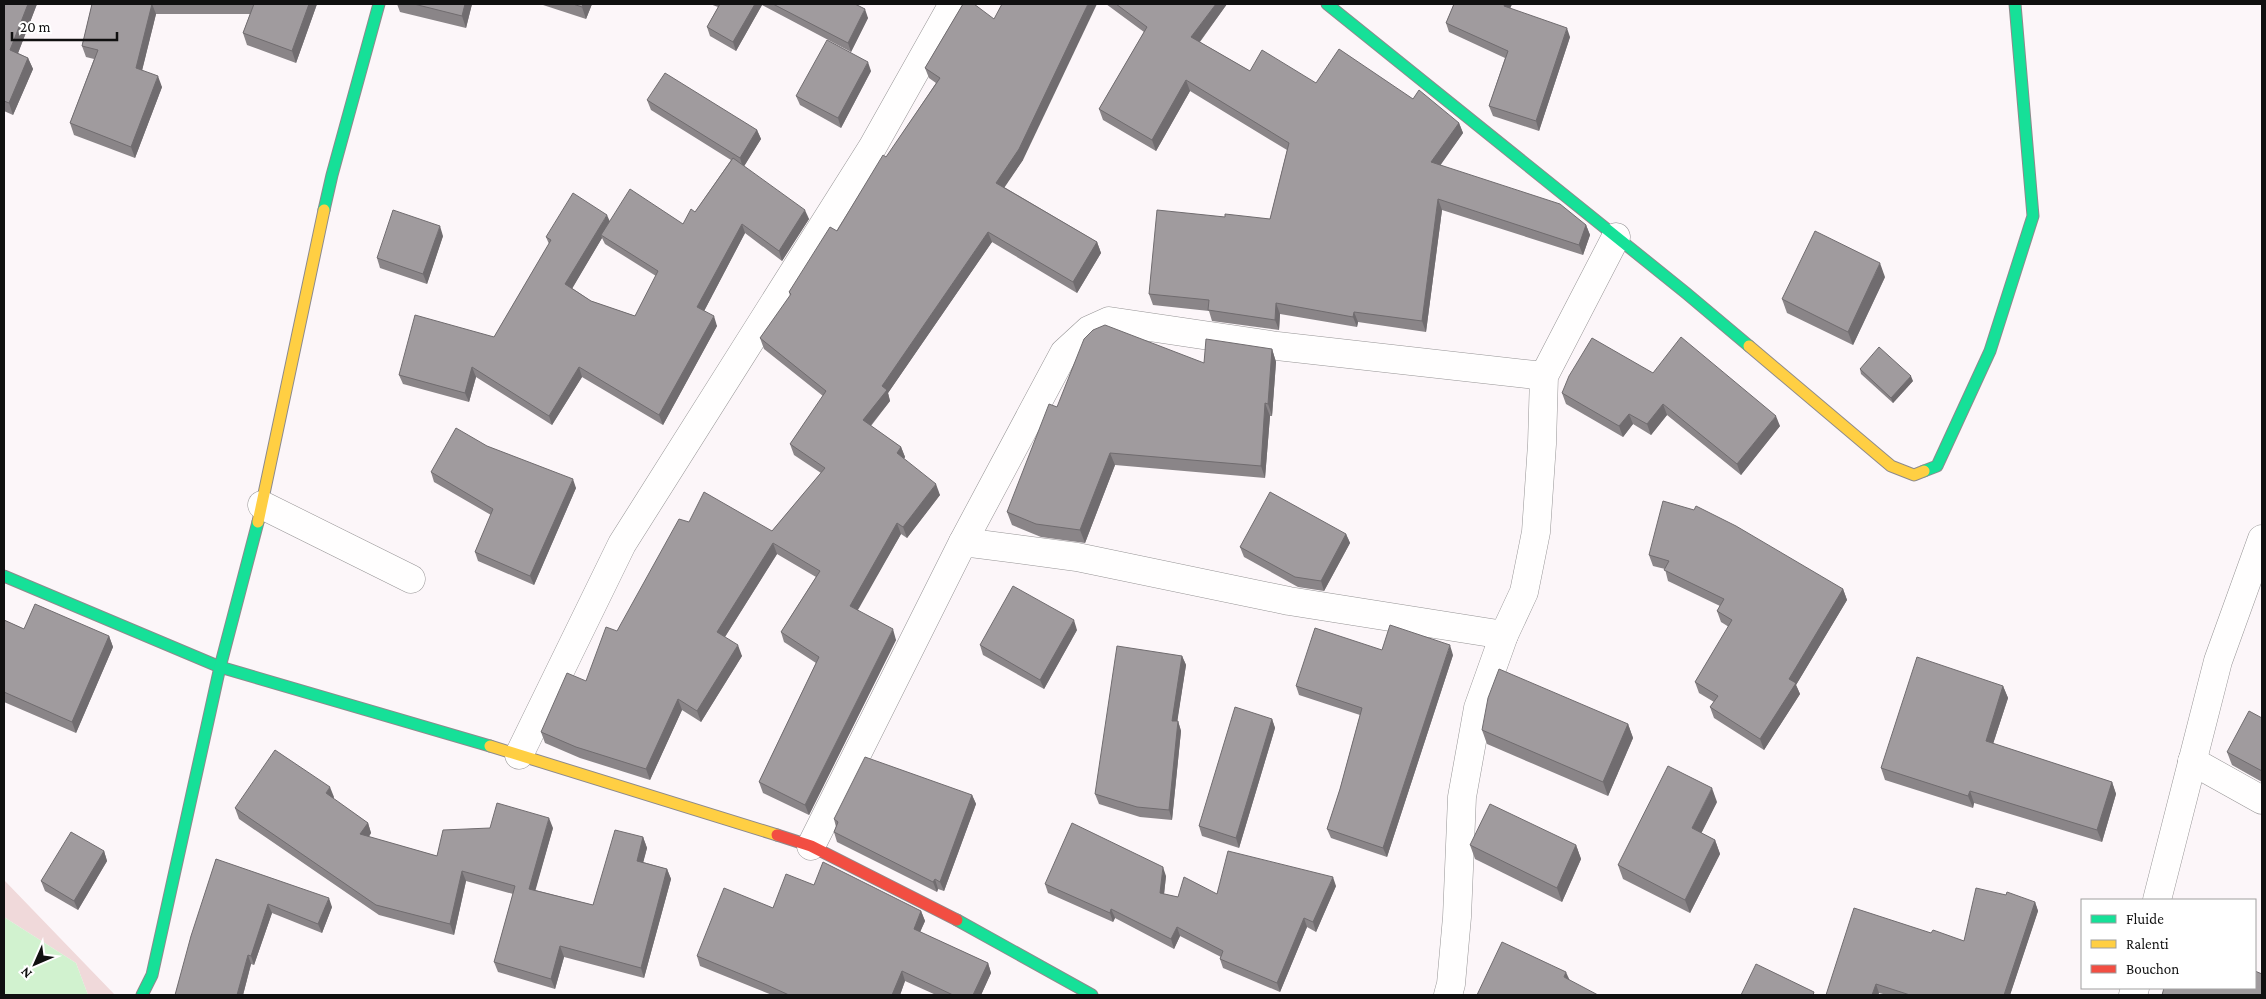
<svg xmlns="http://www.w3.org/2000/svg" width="2266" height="999" viewBox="0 0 2266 999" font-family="'Crimson Pro',serif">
  <rect width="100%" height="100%" fill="#fcf6f9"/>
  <polygon fill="#f0d9da" points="4,880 115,995 88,995 76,963 4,917"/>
  <polygon fill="#d1f2cf" points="4,917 76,963 88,995 4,995"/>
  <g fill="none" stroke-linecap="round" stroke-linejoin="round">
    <g stroke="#969495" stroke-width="29">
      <g id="street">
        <polyline points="262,505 411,579"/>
        <polyline points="963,542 1064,353 1089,330 1109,321 1277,346 1544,376"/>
        <polyline points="519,755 622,544 872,148 953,4"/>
        <polyline points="2192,761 2262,800"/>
        <polyline points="811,846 963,542 1077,557 1289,601 1504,635"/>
        <polyline points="2157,900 2218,661 2262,539"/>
        <polyline points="1448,995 1451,984 1457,917 1462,797 1478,708 1504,635 1524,592 1536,532 1542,444 1544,376 1616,237"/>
        <polyline points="2133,995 2135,988"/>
      </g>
    </g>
    <g stroke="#8d8a8c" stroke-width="13">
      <g id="fast">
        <polyline points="1327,4 1686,293 1749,346"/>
        <polyline points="324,210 332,175 379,4"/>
        <polyline points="1924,471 1937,466 1990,351 2033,216 2015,4"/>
        <polyline points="4,576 220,667 490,746"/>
        <polyline points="957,920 1092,995"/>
        <polyline points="142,995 152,975 220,667 258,522"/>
      </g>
    </g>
    <g stroke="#8d8a8c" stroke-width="13">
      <g id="slow">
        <polyline points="1749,346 1891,466 1914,475 1924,471"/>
        <polyline points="258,522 324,210"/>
        <polyline points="490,746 777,835"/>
      </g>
    </g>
    <g stroke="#8d8a8c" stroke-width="13">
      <polyline id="jam" points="777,835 811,846 957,920"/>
    </g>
    <use href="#street" stroke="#fffefe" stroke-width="28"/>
    <use href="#fast" stroke="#16e098" stroke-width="11"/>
    <use href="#slow" stroke="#ffcf43" stroke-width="11"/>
    <use href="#jam" stroke="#f24e42" stroke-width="11"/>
  </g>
  <g fill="#8a8588" fill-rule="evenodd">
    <polygon points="4,4 37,4 18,53 28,58 33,69 13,115 4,111"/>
    <polygon points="92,4 317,4 296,63 247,45 243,33 250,14 156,14 142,70 162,87 135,158 74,135 70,123 94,59 86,57 82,46"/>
    <polygon points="397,4 472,4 466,28 400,12"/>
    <polygon points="540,4 592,4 586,19"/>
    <polygon points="710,4 855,4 868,18 851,52 762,5 736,51 710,36 707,27 718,7"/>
    <polygon points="963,4 1023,160 1004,187 1097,242 1101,253 1077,293 992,242 888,393 890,401 871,426 901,447 905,457 904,459 940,495 907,538 901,534 857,610 896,640 809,815 763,793 759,782 816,663 784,642 781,632 816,577 777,554 725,637 742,656 701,722 682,710 650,780 580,758 545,743 541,732 586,681 617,631 689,522 772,531 821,473 794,455 790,444 823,396 764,349 760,338 790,296 789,292 837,231 936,83 929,78 925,68"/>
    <polygon points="1106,4 1227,4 1200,42 1250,71 1316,83 1413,99 1459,123 1463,133 1440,165 1586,225 1590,235 1583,255 1442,210 1426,332 1358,322 1357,327 1280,314 1279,330 1212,321 1209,311 1153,305 1149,294 1225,217 1270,219 1287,150 1190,91 1156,151 1103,120 1099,109 1144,32"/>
    <polygon points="1454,4 1512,4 1510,8 1570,37 1539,131 1493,116 1489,106 1505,58 1449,32 1446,23"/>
    <polygon points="871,71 841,128 800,105 796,96"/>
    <path d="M647,100L757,130L761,139L744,166L809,219L782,261L745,233L704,311L717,326L663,425L582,377L552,425L476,377L469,402L403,384L399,375L494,337L549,244L546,237L610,221L683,224L695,212L731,160L651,110ZM602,238L605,244L656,276L635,316L591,301L572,288Z"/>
    <polygon points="443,236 427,284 380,268 377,258"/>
    <polygon points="1885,277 1853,345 1787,313 1782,299"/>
    <polygon points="1272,349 1276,362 1272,416 1270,416 1265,478 1115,465 1085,543 1041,537 1012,525 1007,512 1057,407 1204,363"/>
    <polygon points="1860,369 1913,381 1893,403 1861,374"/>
    <polygon points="1653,373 1780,426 1741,475 1667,415 1651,435 1633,424 1623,437 1566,404 1562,393"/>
    <polygon points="487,446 576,488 534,585 478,561 475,552 491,515 434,482 431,472"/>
    <polygon points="1346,534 1350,543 1324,591 1298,587 1244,557 1240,547"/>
    <polygon points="1649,555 1843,589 1847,600 1796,685 1800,694 1764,750 1714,718 1710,707 1714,702 1699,693 1695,682 1729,627 1721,622 1717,611 1720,606 1668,581 1665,569 1653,566"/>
    <polygon points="4,620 24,629 109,636 113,647 76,733 4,702"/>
    <polygon points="1077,630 1044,689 983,655 980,645"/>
    <polygon points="1382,650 1453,655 1387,857 1331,838 1327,829 1340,789 1360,715 1299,695 1296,686"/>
    <polygon points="1182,656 1186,665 1177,721 1178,721 1181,731 1172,820 1140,817 1099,804 1095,794"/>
    <polygon points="2003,686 2008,698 1993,744 2112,782 2116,794 2102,842 1974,803 1973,808 1885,780 1881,768"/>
    <polygon points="2262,718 2262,782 2232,765 2227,752"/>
    <polygon points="1272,719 1275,728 1239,848 1202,836 1199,826"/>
    <polygon points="1628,724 1633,738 1608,796 1487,744 1482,730"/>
    <polygon points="972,795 976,804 944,891 938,889 937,892 837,842 834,832 836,827 834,819"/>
    <polygon points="334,797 333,799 368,823 371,833 369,837 437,856 553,828 535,890 593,905 643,837 647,848 643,862 667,869 671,879 644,978 564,957 555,989 498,972 494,962 513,894 466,881 454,935 379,915 239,819 235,808"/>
    <polygon points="1717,802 1701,833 1715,840 1720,854 1690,913 1623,879 1618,865"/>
    <polygon points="1470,845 1576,845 1581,859 1562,902 1475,859"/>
    <polygon points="104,851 107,861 78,910 45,891 41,881"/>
    <polygon points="216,859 332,907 322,933 272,913 254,965 251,964 243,995 175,995"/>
    <polygon points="1166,876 1164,894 1178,897 1336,886 1316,932 1307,927 1280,992 1223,968 1220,959 1221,957 1180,936 1174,949 1115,918 1113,922 1048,893 1045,884"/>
    <polygon points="814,885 921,911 925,921 920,932 988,963 991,973 981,995 936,995 905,981 900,995 772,995 700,966 697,956 773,908"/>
    <polygon points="2035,902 2038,911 2010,995 1887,995 1879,993 1878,995 1826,995 1931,933 1964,941"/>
  </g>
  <g fill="#706c6f">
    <polygon points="28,4 37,4 15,61 10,50"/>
    <polygon points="152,4 156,14 140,79 136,68"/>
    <polygon points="309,4 317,4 296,63 292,51"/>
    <polygon points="465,4 472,4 466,28 462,16"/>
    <polygon points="583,4 592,4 586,19 582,7"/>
    <polygon points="755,4 762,4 762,5 736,51 733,42"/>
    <polygon points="1088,4 1097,4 1023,160 1000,194 996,183"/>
    <polygon points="1216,4 1227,4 1195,48 1191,37"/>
    <polygon points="1505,4 1512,4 1507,16 1504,6"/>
    <polygon points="865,9 868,18 851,52 848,43"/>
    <polygon points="1567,28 1570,37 1539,131 1536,121"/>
    <polygon points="28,58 33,69 13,115 9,103"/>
    <polygon points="868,62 871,71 841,128 838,118"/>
    <polygon points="158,76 162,87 135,158 131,147"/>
    <polygon points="1186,80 1190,91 1156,151 1152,140"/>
    <polygon points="1459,123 1463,133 1435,173 1431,162"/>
    <polygon points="757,130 761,139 743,168 740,158"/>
    <polygon points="1438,199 1442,210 1426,332 1422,321"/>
    <polygon points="805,210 809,219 782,261 779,251"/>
    <polygon points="607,215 611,224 601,235 602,238 569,294 565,284"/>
    <polygon points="742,224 745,233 701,317 697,307"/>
    <polygon points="1586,225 1590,235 1583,255 1579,245"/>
    <polygon points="440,226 443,236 427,284 423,274"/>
    <polygon points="988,232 992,242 888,393 890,401 866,431 863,420 882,386"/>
    <polygon points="1097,242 1101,253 1077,293 1073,282"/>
    <polygon points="1880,263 1885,277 1853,345 1848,332"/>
    <polygon points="1276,303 1280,314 1279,330 1275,320"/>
    <polygon points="1354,312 1358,322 1357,327 1353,317"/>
    <polygon points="714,316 717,326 663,425 659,415"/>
    <polygon points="1272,349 1276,362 1272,416 1268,404"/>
    <polygon points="472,367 476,377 469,402 465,393"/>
    <polygon points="579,367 582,377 552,425 549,416"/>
    <polygon points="1911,376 1913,381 1893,403 1891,398"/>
    <polygon points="1265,403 1270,416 1265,478 1261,466"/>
    <polygon points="1663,404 1667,415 1651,435 1647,424"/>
    <polygon points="1629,414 1633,424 1623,437 1619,426"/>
    <polygon points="1776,416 1780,426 1741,475 1737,464"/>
    <polygon points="901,447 905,457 900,464 897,453"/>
    <polygon points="1110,453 1115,465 1085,543 1080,530"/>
    <polygon points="573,479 576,488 534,585 530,576"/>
    <polygon points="936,484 940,495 907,538 903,527"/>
    <polygon points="897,523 901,534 854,617 850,606"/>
    <polygon points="1346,534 1350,543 1324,591 1321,581"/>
    <polygon points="773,543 777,554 721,643 717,632"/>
    <polygon points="1843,589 1847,600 1796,685 1800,694 1764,750 1760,739 1789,679"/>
    <polygon points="1074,620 1077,630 1044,689 1040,680"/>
    <polygon points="893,629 896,640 809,815 805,805"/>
    <polygon points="109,636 113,647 76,733 72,722"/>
    <polygon points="738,645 742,656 701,722 697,711"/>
    <polygon points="1450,645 1453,655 1387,857 1383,848"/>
    <polygon points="1182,656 1186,665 1176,730 1172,721"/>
    <polygon points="2003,686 2008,698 1990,753 1986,741"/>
    <polygon points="678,699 682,710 650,780 646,769"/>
    <polygon points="1272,719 1275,728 1239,848 1236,838"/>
    <polygon points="1178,721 1181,731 1172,820 1169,810"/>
    <polygon points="1628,724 1633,738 1608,796 1603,782"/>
    <polygon points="2112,782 2116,794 2102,842 2097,830"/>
    <polygon points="330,787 334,797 330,804 326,793"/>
    <polygon points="1712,788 1717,802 1697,842 1692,828"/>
    <polygon points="1970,791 1974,803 1973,808 1968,796"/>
    <polygon points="972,795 976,804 944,891 940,882"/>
    <polygon points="549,818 553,828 533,899 529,889"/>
    <polygon points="368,823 371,833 363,844 360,834"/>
    <polygon points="643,837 647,848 641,871 637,861"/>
    <polygon points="1715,840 1720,854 1690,913 1685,900"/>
    <polygon points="1576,845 1581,859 1562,902 1557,888"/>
    <polygon points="104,851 107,861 78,910 74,901"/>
    <polygon points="1163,867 1166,876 1163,903 1160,893"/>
    <polygon points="667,869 671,879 644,978 641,968"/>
    <polygon points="462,871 466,881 454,935 450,924"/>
    <polygon points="1333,877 1336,886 1316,932 1313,922"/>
    <polygon points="935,879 938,889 937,892 933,882"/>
    <polygon points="329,898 332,907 322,933 318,924"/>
    <polygon points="2035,902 2038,911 2010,995 2004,995"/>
    <polygon points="268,904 272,913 254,965 251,956"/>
    <polygon points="1111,909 1115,918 1113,922 1110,913"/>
    <polygon points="921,911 925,921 917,939 914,929"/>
    <polygon points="1304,918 1307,927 1280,992 1277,983"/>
    <polygon points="1177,927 1180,936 1174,949 1171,939"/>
    <polygon points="560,946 564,957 555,989 551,979"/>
    <polygon points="248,955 251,964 243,995 237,995"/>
    <polygon points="988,963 991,973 981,995 973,995"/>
    <polygon points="902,971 905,981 900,995 892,995"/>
    <polygon points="1566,972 1570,981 1564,977"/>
    <polygon points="1876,984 1879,993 1878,995 1872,995"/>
  </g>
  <g fill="#a09b9e" stroke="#706c6f">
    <polygon points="4,4 28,4 10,50 28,58 9,103 4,101"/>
    <polygon points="92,4 152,4 136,68 158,76 131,147 70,123 98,50 82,46"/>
    <polygon points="254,4 309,4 292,51 243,33"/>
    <polygon points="414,4 465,4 462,16"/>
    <polygon points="573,4 583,4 582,7"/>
    <polygon points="720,4 755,4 733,42 707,27"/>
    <polygon points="773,4 855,4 865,9 848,43"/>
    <polygon points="963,4 974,4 994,19 1002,4 1088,4 1019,149 996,183 1097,242 1073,282 988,232 882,386 887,390 863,420 901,447 897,453 936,484 903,527 897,523 850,606 893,629 805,805 759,782 819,657 781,632 820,571 773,543 717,632 738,645 697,711 678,699 646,769 576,747 541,732 567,673 586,681 606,627 617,631 679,519 689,522 704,492 772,531 825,468 790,444 826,391 760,338 791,294 789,292 830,227 837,231 883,155 886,157 940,78 925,68"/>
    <polygon points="1116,4 1216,4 1191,37 1250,71 1262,50 1316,83 1339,49 1413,99 1419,90 1459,123 1431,162 1560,204 1586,225 1579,245 1438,199 1422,321 1354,312 1353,317 1276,303 1275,320 1208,310 1209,300 1149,294 1157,210 1225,217 1225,214 1270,219 1289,143 1186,80 1152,140 1099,109 1147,27"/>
    <polygon points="1454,4 1505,4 1504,6 1567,28 1536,121 1489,106 1508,51 1446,23"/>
    <polygon points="827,40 868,62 838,118 796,96"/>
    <polygon points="665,73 757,130 740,158 647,100"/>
    <polygon points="733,158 805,210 779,251 742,224 697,307 714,316 659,415 579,367 549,416 472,367 465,393 399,375 415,315 494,337 551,240 546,237 573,193 607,215 565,284 591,301 635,316 658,271 601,235 630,189 683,224 691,209 695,212"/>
    <polygon points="393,210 440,226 423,274 377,258"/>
    <polygon points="1815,231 1880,263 1848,332 1782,299"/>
    <polygon points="1105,325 1204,363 1206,339 1272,349 1268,404 1265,403 1261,466 1110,453 1080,530 1036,524 1007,512 1049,404 1057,407 1084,339 1093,330"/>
    <polygon points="1681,337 1776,416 1737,464 1663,404 1647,424 1629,414 1619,426 1562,393 1569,376 1592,338 1653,373"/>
    <polygon points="1879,347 1911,376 1891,398 1860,369"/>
    <polygon points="456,428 487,446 573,479 530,576 475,552 493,509 431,472"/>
    <polygon points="1270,492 1346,534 1321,581 1295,577 1240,547"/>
    <polygon points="1663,501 1694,510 1696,506 1736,526 1843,589 1789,679 1796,683 1760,739 1710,707 1718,696 1695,682 1732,620 1717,611 1724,599 1664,570 1669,561 1649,555"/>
    <polygon points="1013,586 1074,620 1040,680 980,645"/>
    <polygon points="35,604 109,636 72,722 4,692 4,620 24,629"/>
    <polygon points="1390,625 1450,645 1383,848 1327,829 1340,789 1362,708 1296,686 1315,628 1382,650"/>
    <polygon points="1117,646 1182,656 1172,721 1178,721 1169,810 1137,807 1095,794"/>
    <polygon points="1917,657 2003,686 1986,741 2112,782 2097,830 1970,791 1968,796 1881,768"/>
    <polygon points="1499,669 1628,724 1603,782 1482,730 1488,698"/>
    <polygon points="1235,707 1272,719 1236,838 1199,826"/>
    <polygon points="2249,711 2262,718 2262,771 2227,752"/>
    <polygon points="275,750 330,787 326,793 368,823 360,834 437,856 443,830 490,828 497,803 549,818 529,889 593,905 615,830 643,837 637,861 667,869 641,968 560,946 551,979 494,962 515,886 462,871 450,924 376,905 235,808"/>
    <polygon points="865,757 972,795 940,882 935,879 933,882 834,832 838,822 834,819"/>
    <polygon points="1668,766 1712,788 1692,828 1715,840 1685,900 1618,865"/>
    <polygon points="1490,804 1576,845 1557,888 1470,845"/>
    <polygon points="1072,823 1163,867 1160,893 1178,897 1184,877 1217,894 1228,851 1333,877 1313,922 1304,918 1277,983 1220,959 1223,951 1177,927 1171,939 1111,909 1110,913 1045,884"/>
    <polygon points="71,832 104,851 74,901 41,881"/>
    <polygon points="216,859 329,898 318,924 268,904 251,956 248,955 237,995 175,995 191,936"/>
    <polygon points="823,862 921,911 914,929 988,963 973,995 953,995 902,971 892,995 789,995 767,985 697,956 724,888 773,908 786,874 814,885"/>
    <polygon points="1976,888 2006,895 2007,892 2035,902 2004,995 1910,995 1876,984 1872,995 1826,995 1854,908 1931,933 1933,930 1964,941"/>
    <polygon points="1502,942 1566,972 1564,977 1598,995 1477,995"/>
    <polygon points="1756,964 1814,992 1813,995 1741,995"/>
    <polygon points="2255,971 2262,974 2262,995 2162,995 2164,988 2255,988"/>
  </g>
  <rect width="2266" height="999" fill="none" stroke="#101010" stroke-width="10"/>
  <rect x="2081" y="899" width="175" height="90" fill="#ffffff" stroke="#9f9f9f"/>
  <rect x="2091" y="915" width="25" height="8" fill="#16e098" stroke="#9f9f9f"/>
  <text x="2126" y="924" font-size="15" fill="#101010">Fluide</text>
  <rect x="2091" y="940" width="25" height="8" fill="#ffcf43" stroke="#9f9f9f"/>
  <text x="2126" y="949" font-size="15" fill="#101010">Ralenti</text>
  <rect x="2091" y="965" width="25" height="8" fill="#f24e42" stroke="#9f9f9f"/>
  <text x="2126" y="974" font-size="15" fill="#101010">Bouchon</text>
  <g transform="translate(35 964) rotate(225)" stroke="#ffffff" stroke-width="4" paint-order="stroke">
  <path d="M0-4L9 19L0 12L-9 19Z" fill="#101010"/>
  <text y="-8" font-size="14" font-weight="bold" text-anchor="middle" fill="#101010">N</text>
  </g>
  <path d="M12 32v8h105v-8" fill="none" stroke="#101010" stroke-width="2.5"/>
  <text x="20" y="32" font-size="15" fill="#101010" stroke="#ffffff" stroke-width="4" paint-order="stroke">20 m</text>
</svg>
